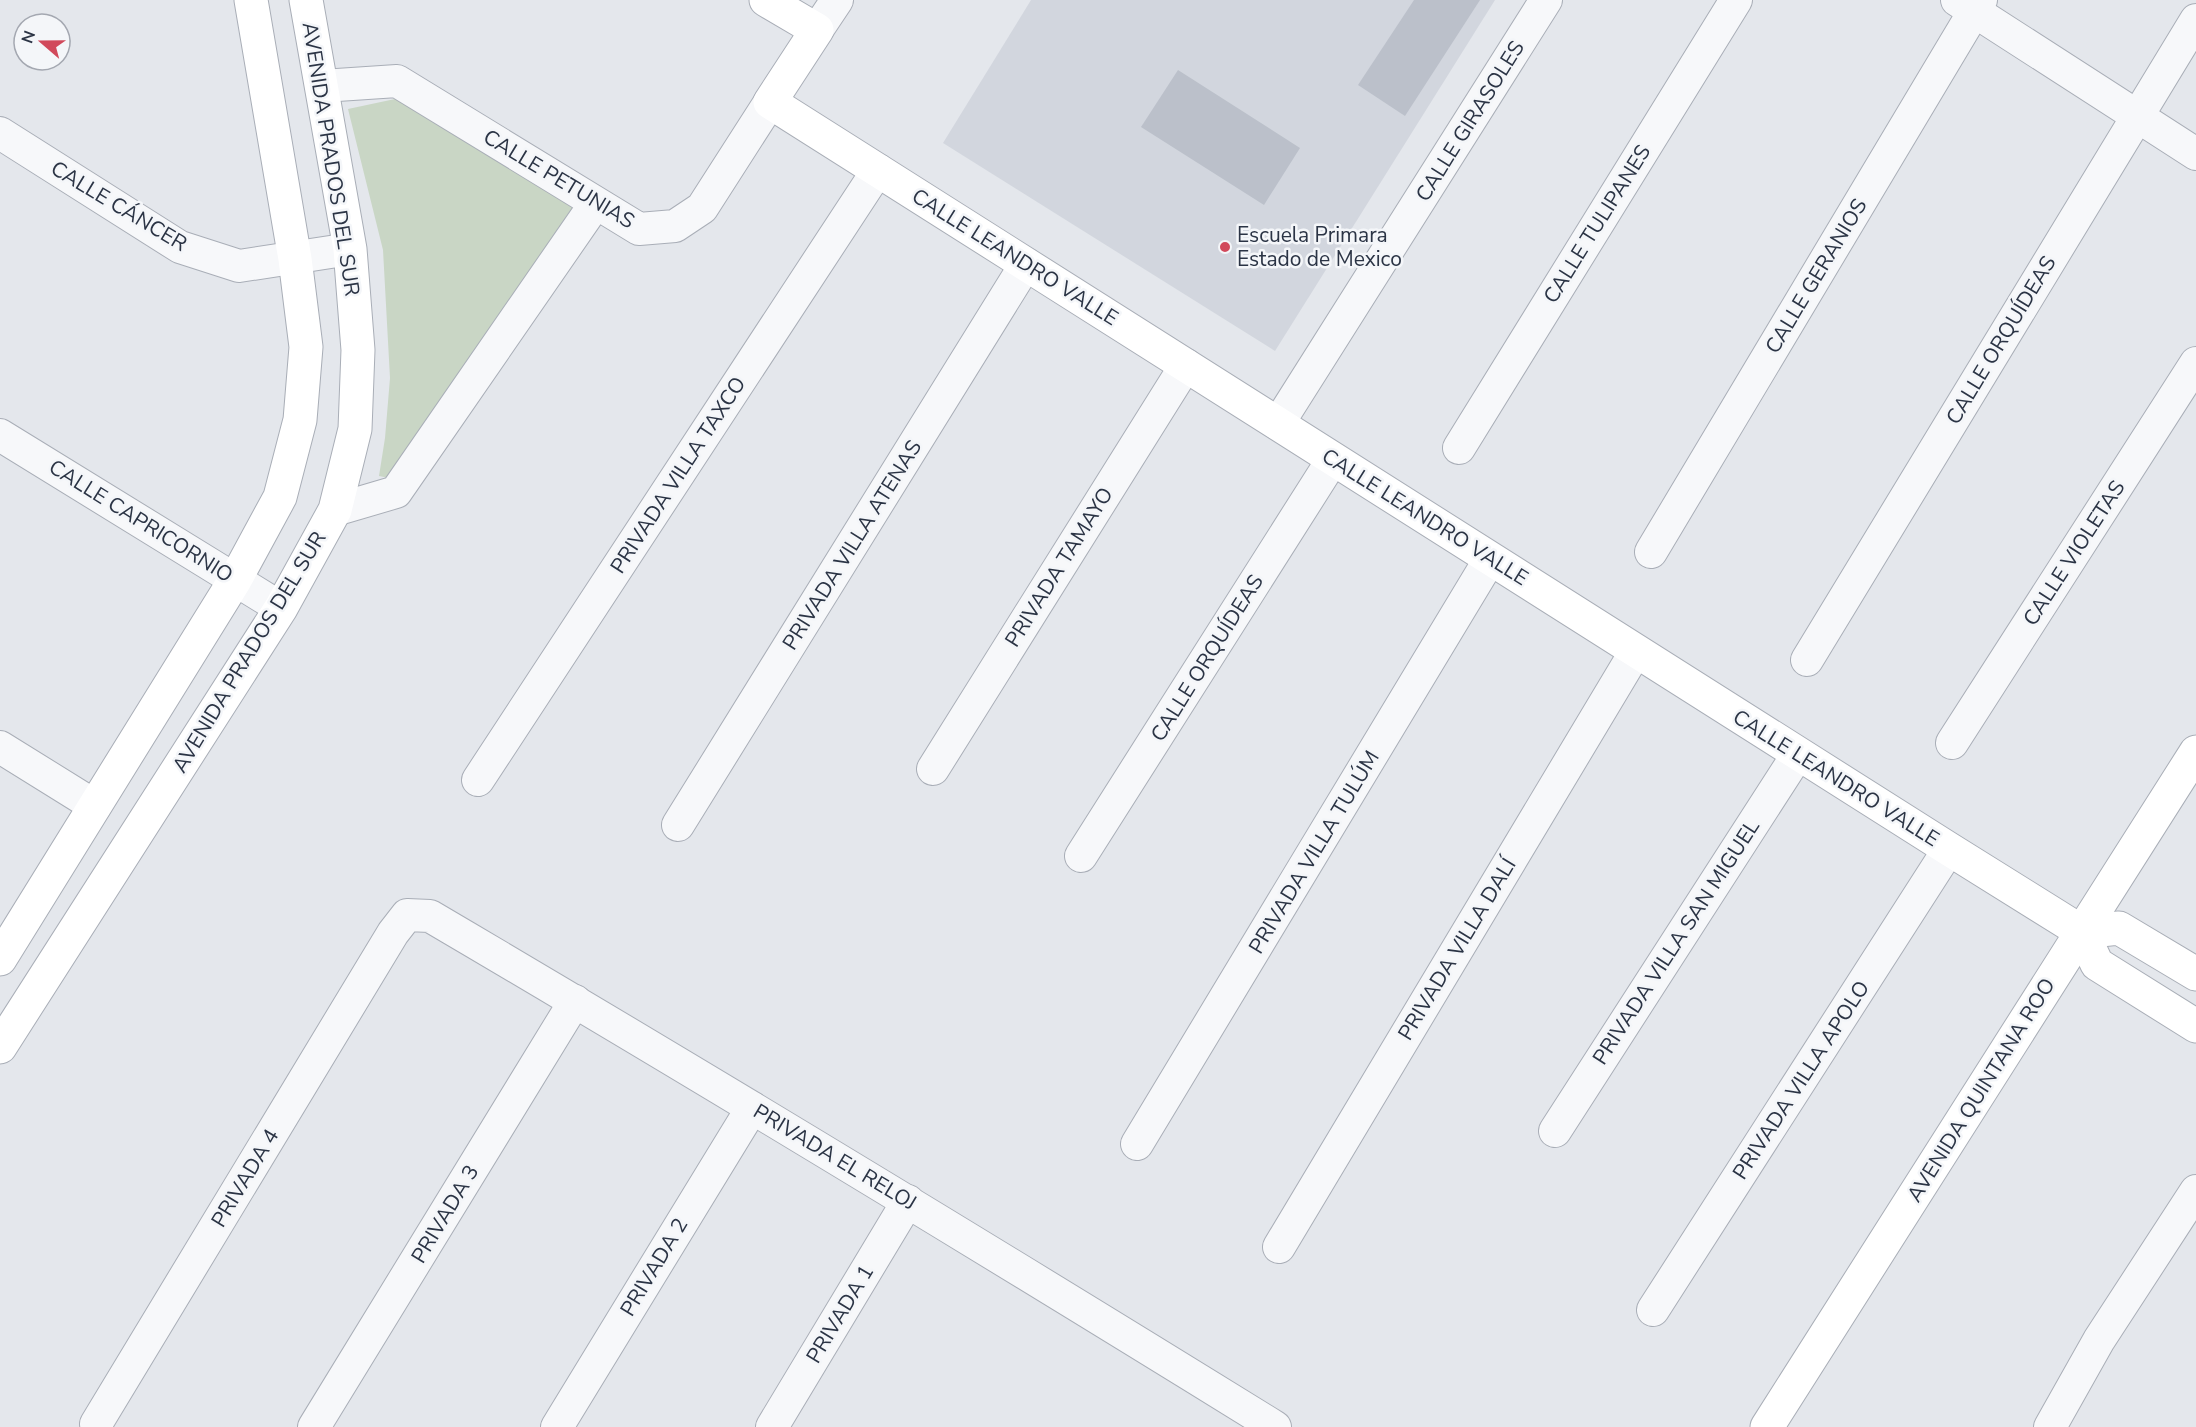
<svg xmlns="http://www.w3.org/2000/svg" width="2196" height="1427" viewBox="0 0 2196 1427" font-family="'Nunito Sans',sans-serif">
  <rect width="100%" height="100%" fill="#e4e7ec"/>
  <polygon fill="#d2d6de" points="1031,0 1495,0 1275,351 943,143"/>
  <polygon fill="#c9d6c5" points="409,96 574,205 389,478 379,476 385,438 390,378 383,250 348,109"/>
  <g fill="#bbc0ca">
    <polygon points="1414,0 1480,0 1405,116 1358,85"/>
    <polygon points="1178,70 1300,148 1264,205 1141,127"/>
  </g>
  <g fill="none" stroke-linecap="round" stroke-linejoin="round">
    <g stroke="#a9aeb7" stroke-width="34">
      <g id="street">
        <polyline points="1957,0 2196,154"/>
        <polyline points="817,30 837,0"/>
        <polyline points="322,86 397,81 639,229 675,226 702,208 770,102"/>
        <polyline points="0,133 180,247 239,266 350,249"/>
        <polyline points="1278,424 1546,0"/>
        <polyline points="0,435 281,608"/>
        <polyline points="1459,448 1736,0"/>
        <polyline points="335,510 396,492 595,204"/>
        <polyline points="1651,552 1981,0"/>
        <polyline points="1807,660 2196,20"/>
        <polyline points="1952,743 2196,363"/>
        <polyline points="0,747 95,806"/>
        <polyline points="933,769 1186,365"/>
        <polyline points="478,780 878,170"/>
        <polyline points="678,825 1026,264"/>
        <polyline points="1081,856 1333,459"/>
        <polyline points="1555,1131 1798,754"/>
        <polyline points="1137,1144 1490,559"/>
        <polyline points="1279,1247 1636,651"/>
        <polyline points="1653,1310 1949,849"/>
        <path d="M96,1424L393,933L407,915L430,916C714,1083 995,1254 1275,1427"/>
        <polyline points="314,1427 575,1001"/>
        <polyline points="557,1427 752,1108"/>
        <polyline points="772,1427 908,1201"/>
        <polyline points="2050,1427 2099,1340 2196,1191"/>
      </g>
    </g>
    <g stroke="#a9aeb7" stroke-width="35">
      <g id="secondary">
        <polyline points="766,0 817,30 770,102 1949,849 2082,932 2097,964 2196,1026"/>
        <polyline points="2082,932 2119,928 2196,974"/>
        <polyline points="0,959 235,580 280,497 300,420 306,347 295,259 251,0"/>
        <polyline points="0,1047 281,608 335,510 355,429 358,350 350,249 306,0"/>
        <polyline points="1767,1427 2196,752"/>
      </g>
    </g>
    <use href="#street" stroke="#f7f8fa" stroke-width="32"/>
    <use href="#secondary" stroke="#fff" stroke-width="33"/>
  </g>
  <circle fill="#d1495b" stroke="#f4f6f9" stroke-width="2" cx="1225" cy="247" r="6"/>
  <g text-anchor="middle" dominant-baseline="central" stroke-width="5" stroke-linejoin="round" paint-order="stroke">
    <g font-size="21" fill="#2b3445" stroke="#f4f6f9">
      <text transform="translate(1470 121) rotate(-58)">CALLE GIRASOLES</text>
      <text transform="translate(331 159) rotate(81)">AVENIDA PRADOS DEL SUR</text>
      <text transform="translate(559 179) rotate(31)">CALLE PETUNIAS</text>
      <text transform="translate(119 206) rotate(31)">CALLE CÁNCER</text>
      <text transform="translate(1597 224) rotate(-58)">CALLE TULIPANES</text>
      <text transform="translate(1015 257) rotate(32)">CALLE LEANDRO VALLE</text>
      <text transform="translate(1816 276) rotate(-59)">CALLE GERANIOS</text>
      <text transform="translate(2001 340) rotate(-59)">CALLE ORQUÍDEAS</text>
      <text transform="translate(678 475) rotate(-57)">PRIVADA VILLA TAXCO</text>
      <text transform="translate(1425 517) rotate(32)">CALLE LEANDRO VALLE</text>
      <text transform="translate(141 521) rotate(32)">CALLE CAPRICORNIO</text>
      <text transform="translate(852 545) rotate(-58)">PRIVADA VILLA ATENAS</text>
      <text transform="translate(2074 553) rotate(-57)">CALLE VIOLETAS</text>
      <text transform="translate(1059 567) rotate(-58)">PRIVADA TAMAYO</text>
      <text transform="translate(249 652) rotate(-59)">AVENIDA PRADOS DEL SUR</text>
      <text transform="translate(1207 658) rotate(-58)">CALLE ORQUÍDEAS</text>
      <text transform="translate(1836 778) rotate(32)">CALLE LEANDRO VALLE</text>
      <text transform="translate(1314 852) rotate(-59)">PRIVADA VILLA TULÚM</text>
      <text transform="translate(1676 942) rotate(-57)">PRIVADA VILLA SAN MIGUEL</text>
      <text transform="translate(1457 949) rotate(-59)">PRIVADA VILLA DALÍ</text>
      <text transform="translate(1801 1080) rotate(-57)">PRIVADA VILLA APOLO</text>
      <text transform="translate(1981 1090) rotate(-58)">AVENIDA QUINTANA ROO</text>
      <text transform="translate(835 1157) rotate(31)">PRIVADA EL RELOJ</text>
      <text transform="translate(245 1178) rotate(-59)">PRIVADA 4</text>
      <text transform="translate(445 1214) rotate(-59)">PRIVADA 3</text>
      <text transform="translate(654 1267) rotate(-59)">PRIVADA 2</text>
      <text transform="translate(840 1314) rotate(-59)">PRIVADA 1</text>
    </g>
    <g font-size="21" fill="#2b3445" stroke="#f4f6f9" text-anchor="start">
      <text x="1237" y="235">Escuela Primara<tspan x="1237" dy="24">Estado de Mexico</tspan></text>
    </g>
  </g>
  <g transform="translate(42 42) rotate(290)"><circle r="28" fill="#f4f6f9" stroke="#a4a8b1" stroke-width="1.5"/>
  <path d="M0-4.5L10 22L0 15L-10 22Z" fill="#d1495b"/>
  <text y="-9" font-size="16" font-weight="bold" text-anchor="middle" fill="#2b3445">N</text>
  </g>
</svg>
